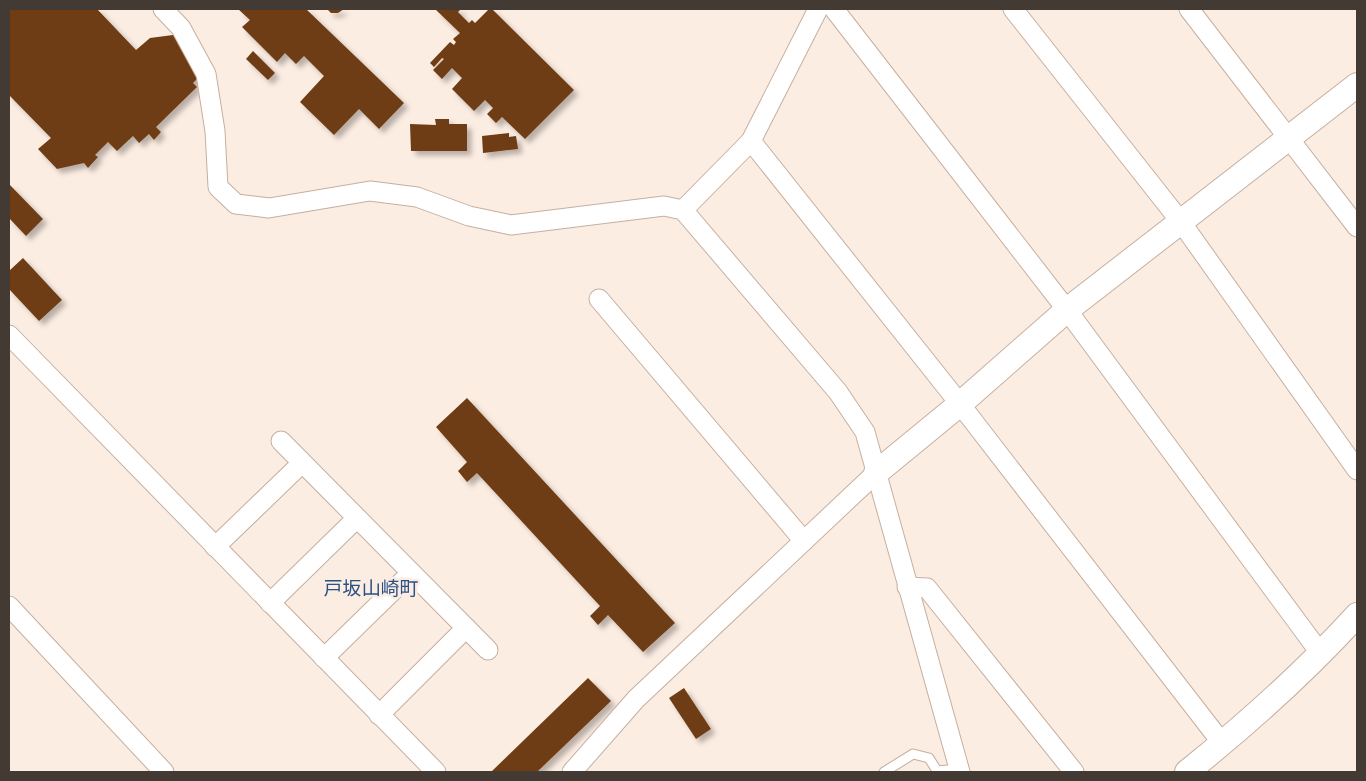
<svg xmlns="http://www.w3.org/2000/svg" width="1366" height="781" viewBox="0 0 1366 781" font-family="Poppins,'Noto Sans JP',sans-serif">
  <defs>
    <filter id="shadow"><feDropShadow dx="4.5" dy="4.5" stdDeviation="2.5" flood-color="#0004"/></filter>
  </defs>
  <rect width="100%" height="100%" fill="#fcede3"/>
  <g fill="#6e3e12" filter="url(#shadow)">
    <polygon points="9,9 97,9 136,50 150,38 173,35 178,40 197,79 193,83 197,87 156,127 161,132 154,140 149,134 139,143 133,136 117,151 108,142 95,155 98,157 88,168 84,163 57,169 38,149 51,138 9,95"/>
    <polygon points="238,9 306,9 404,103 379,129 359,109 334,135 300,102 324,76 304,56 296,64 285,53 277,62 242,27 250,20"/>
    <polygon points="327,9 344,9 338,13 331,13"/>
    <polygon points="435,9 461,9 458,12 469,23 472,20 475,23 489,9 492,9 574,90 525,139 502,117 496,123 487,114 493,108 485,100 474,111 452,89 462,78 452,68 442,79 433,70 444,59 442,58 434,67 430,63 450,42 454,45 456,42 453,39 460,33"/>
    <polygon points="253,51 275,73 268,80 246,59"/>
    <polygon points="435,119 449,119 449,124 467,124 467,151 411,151 410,124 436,125"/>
    <polygon points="509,133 509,137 516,136 518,149 483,153 482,136"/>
    <polygon points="9,184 43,219 26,236 9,218"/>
    <polygon points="23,258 62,300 39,321 9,289 9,271"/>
    <polygon points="467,398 675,623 643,652 608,615 598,625 590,616 600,606 477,473 467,482 458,471 467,462 436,427"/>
    <polygon points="588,678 611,701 537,772 491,772"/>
    <polygon points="684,688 711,729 696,739 669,698"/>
  </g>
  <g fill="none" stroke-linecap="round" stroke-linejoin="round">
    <g stroke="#c6af9e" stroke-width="11">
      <polyline id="service" points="884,772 913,754 929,758 937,771 959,769"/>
    </g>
    <g stroke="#c6af9e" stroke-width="21">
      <g id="minor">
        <polyline points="163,9 181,28 206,74 215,131 218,187 236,204 269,208 370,191 417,197 469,216 511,225 664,206 683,210 838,392 865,432 960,772"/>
        <polyline points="834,9 1067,310 1321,654"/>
        <polyline points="1013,9 1181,222 1357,470"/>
        <polyline points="1189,9 1357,227"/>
        <polyline points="751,141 960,404 1222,743"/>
        <polyline points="683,210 751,141 818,9"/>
        <polyline points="599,299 804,541"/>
        <polyline points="9,335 436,772"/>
        <polyline points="281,441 488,650"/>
        <polyline points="215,547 302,463"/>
        <polyline points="907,587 927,588 1074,772"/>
        <polyline points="270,603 357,518"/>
        <polyline points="9,606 164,772"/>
        <polyline points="324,658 411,573"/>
        <polyline points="379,715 466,628"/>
        <polyline points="572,772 636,699 876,473"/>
      </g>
    </g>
    <g stroke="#c6af9e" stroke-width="26">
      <g id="tertiary">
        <polyline points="876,473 960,404 1067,310 1357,85"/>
        <path d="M1187,772C1247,724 1305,672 1357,615"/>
      </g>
    </g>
    <use href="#service" stroke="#fff" stroke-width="9"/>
    <use href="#minor" stroke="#fff" stroke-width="19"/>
    <use href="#tertiary" stroke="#fff" stroke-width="24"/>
  </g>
  <g text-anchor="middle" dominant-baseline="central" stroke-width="5" stroke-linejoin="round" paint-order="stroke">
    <g font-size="19" fill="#2a5086" stroke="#fcede3">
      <text x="371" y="588">戸坂山崎町</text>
    </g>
  </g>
  <rect width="1366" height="781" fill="none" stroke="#443a34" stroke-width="20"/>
</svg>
